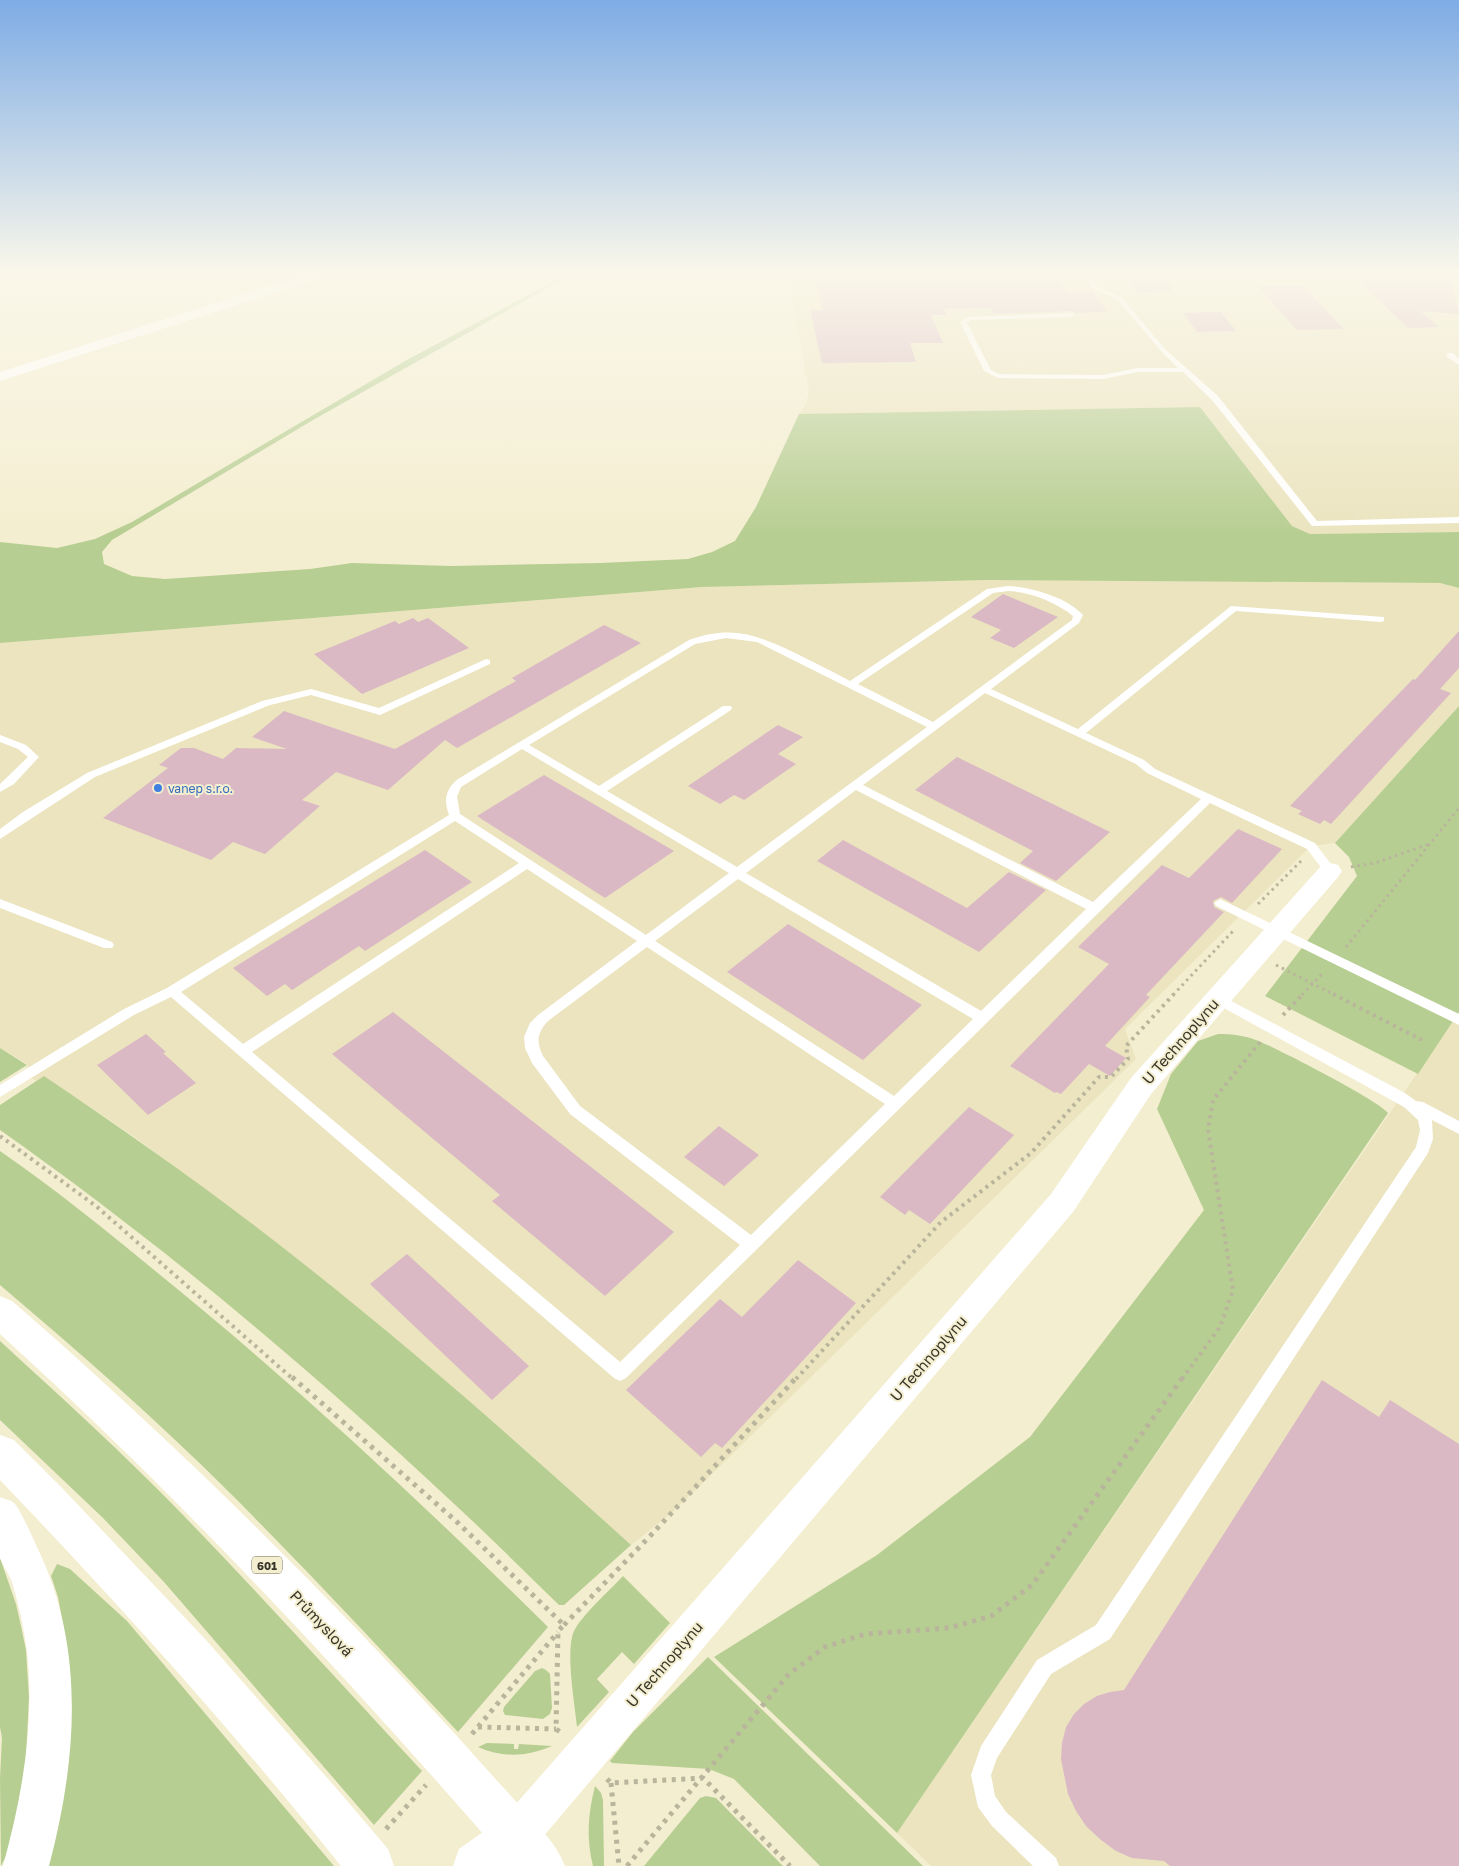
<svg xmlns="http://www.w3.org/2000/svg" width="1459" height="1866" viewBox="0 0 1459 1866" font-family="'Golos Text',sans-serif">
  <rect width="100%" height="100%" fill="#f4eed0"/>
  <g fill="#ebe4bf">
    <polygon points="787,272 1459,272 1459,532 1310,534 1292,526 1200,407 799,414 806,404 809,391"/>
    <polygon points="988,580 1440,583 1459,588 1459,706 1335,843 1311,846 1125,1029 1136,1059 674,1511 631,1545 528,1452 426,1364 295,1257 132,1135 44,1076 36,1081 26,1075 28,1064 0,1048 0,643 702,587"/>
    <polygon points="1459,1012 1459,1866 931,1866 897,1833"/>
  </g>
  <g fill="#b7ce92">
    <polygon points="571,272 576,272 313,420 112,540 102,552 104,564 132,576 165,579 310,569 352,563 451,566 600,563 688,559 712,552 735,541 756,507 799,414 1200,407 1292,526 1310,534 1459,532 1459,588 1440,583 988,580 702,587 0,643 0,542 57,548 95,539 132,522 405,361"/>
    <polygon points="1459,706 1459,1012 1418,1074 1265,996 1357,876 1349,857 1335,843"/>
    <path d="M1218,1034C1231,1034 1243,1035 1256,1040C1275,1047 1380,1101 1388,1113L897,1833L714,1657L877,1555L1030,1437L1204,1210L1157,1109L1171,1074L1198,1041Z"/>
    <polygon points="0,1048 27,1065 0,1082"/>
    <path d="M44,1076C130,1134 214,1193 295,1257C411,1348 522,1446 631,1545L564,1605H559C523,1570 487,1534 450,1500C308,1367 159,1242 0,1130V1105Z"/>
    <path d="M0,1151C55,1189 107,1231 159,1274C295,1384 423,1504 548,1627L458,1732C383,1652 308,1571 230,1493C157,1420 79,1352 0,1285Z"/>
    <path d="M0,1341C62,1398 125,1455 184,1516C265,1600 343,1686 422,1771L374,1825L164,1582L103,1518L0,1420Z"/>
    <polygon points="0,1558 16,1604 21,1626 26,1650 29,1697 25,1778 6,1856 1,1866 0,1778 2,1738 0,1727"/>
    <polygon points="57,1564 70,1569 127,1621 334,1866 47,1866 71,1719 68,1653 58,1597 51,1576"/>
    <path d="M623,1576L670,1623L634,1664L622,1652L597,1679L609,1692L577,1727C575,1705 565,1650 574,1631C582,1615 610,1590 623,1576Z"/>
    <polygon points="708,1657 923,1866 820,1866 734,1779 709,1769 612,1763 610,1761 633,1732"/>
    <polygon points="542,1668 546,1670 550,1674 552,1708 550,1714 543,1719 505,1715 503,1711 504,1707 535,1671"/>
    <path d="M487,1743L514,1744V1749H518L519,1744L552,1746C526,1757 503,1758 478,1747Z"/>
    <path d="M595,1786L601,1793L603,1800L604,1866H593C586,1838 588,1814 595,1786Z"/>
    <polygon points="706,1796 716,1798 783,1866 644,1866 700,1798"/>
  </g>
  <g fill="#dab9c4">
    <polygon points="812,272 1055,272 1067,292 1093,291 1107,312 1075,313 1072,311 994,314 991,308 944,309 947,315 931,315 943,343 910,343 916,362 822,363 810,310 823,310"/>
    <polygon points="1123,272 1159,272 1174,291 1138,292"/>
    <polygon points="1349,272 1442,272 1451,280 1459,314 1420,311 1439,327 1408,328"/>
    <polygon points="1257,286 1303,286 1344,329 1297,330"/>
    <polygon points="1221,312 1236,331 1197,332 1183,313"/>
    <polygon points="1003,594 1058,617 1014,648 990,638 1001,630 971,617"/>
    <polygon points="413,618 418,622 428,618 469,648 362,694 314,654 395,621 399,624"/>
    <polygon points="604,625 641,643 457,748 445,740 388,790 336,772 302,800 320,806 265,854 233,842 211,860 103,818 168,768 159,765 181,748 194,748 223,759 236,748 287,749 252,737 284,711 395,749 516,681 512,678"/>
    <polygon points="1459,631 1459,668 1440,689 1451,693 1331,824 1324,820 1320,824 1298,814 1302,811 1290,806 1413,679 1415,680"/>
    <polygon points="778,725 803,737 778,754 796,764 744,800 734,795 720,804 688,786"/>
    <polygon points="957,757 1110,832 1056,881 1020,863 1033,851 915,790"/>
    <polygon points="544,775 674,851 605,898 477,816"/>
    <polygon points="1238,829 1282,849 1232,903 1221,897 1213,901 1214,907 1224,912 1146,995 1150,997 1105,1046 1126,1058 1110,1076 1089,1064 1061,1094 1056,1092 1055,1093 1010,1066 1109,964 1078,947 1162,865 1189,878"/>
    <polygon points="843,840 967,908 1009,872 1046,890 979,952 817,861"/>
    <polygon points="425,850 472,882 365,951 359,946 292,990 285,984 267,996 233,968"/>
    <polygon points="788,924 922,1005 863,1060 727,972"/>
    <polygon points="393,1012 674,1232 605,1296 492,1201 500,1195 332,1054"/>
    <polygon points="146,1034 166,1052 163,1053 196,1083 148,1115 97,1065"/>
    <polygon points="969,1107 1014,1135 930,1224 909,1210 905,1215 880,1197"/>
    <polygon points="719,1126 759,1155 724,1186 684,1157"/>
    <polygon points="407,1254 529,1366 492,1400 370,1284"/>
    <polygon points="798,1260 856,1303 722,1448 715,1443 701,1457 626,1390 720,1299 742,1317"/>
    <polygon points="1322,1380 1379,1417 1390,1400 1459,1444 1459,1866 1170,1866 1164,1861 1132,1858 1116,1851 1101,1840 1086,1826 1076,1811 1068,1794 1061,1759 1062,1743 1066,1727 1074,1714 1084,1704 1097,1696 1110,1692 1124,1690"/>
  </g>
  <g fill="none" stroke-linecap="round" stroke-linejoin="round">
    <g stroke="#b9b59c" stroke-width="3" stroke-dasharray="2.5 4" stroke-linecap="butt">
      <polyline points="1351,867 1375,863 1429,844"/>
      <polyline points="1258,904 1301,861"/>
      <polyline points="1346,947 1459,808"/>
      <polyline points="1276,965 1335,995"/>
      <polyline points="1173,995 1235,929"/>
      <polyline points="1302,995 1323,973"/>
    </g>
    <g stroke="#b9b59c" stroke-width="4" stroke-dasharray="3 4.5" stroke-linecap="butt">
      <polyline points="1333,994 1422,1040"/>
      <polyline points="1283,1015 1303,994"/>
      <polyline points="0,1136 96,1206 293,1379"/>
      <polyline points="796,1379 941,1222 1031,1153 1099,1077 1111,1077 1128,1059 1126,1046 1174,994"/>
      <polyline points="1182,1379 1220,1327 1233,1290 1208,1130 1213,1100 1261,1041"/>
    </g>
    <g stroke="#b9b59c" stroke-width="5" stroke-dasharray="4 5.5" stroke-linecap="butt">
      <polyline points="292,1377 456,1521 564,1625 558,1631 556,1729 563,1734"/>
      <polyline points="564,1625 653,1533 797,1377"/>
      <polyline points="478,1727 556,1729"/>
      <polyline points="472,1734 558,1632"/>
      <polyline points="607,1779 611,1783 703,1778 790,1866"/>
      <polyline points="611,1783 619,1866"/>
      <polyline points="386,1829 426,1785"/>
      <polyline points="627,1866 789,1674 825,1647 865,1634 949,1628 991,1616 1032,1585 1183,1377"/>
    </g>
    <g fill="#fff" fill-rule="evenodd">
      <polygon points="1082,272 1088,272 1097,287 1121,297 1165,349 1218,396 1317,521 1459,517 1459,523 1312,526 1212,400 1183,372 1138,372 1103,379 998,378 984,371 960,322 968,317 1072,313 1075,315 1072,317 971,320 967,323 991,370 999,374 1103,375 1138,368 1178,368 1161,351 1117,299 1093,289"/>
      <polygon points="1447,353 1453,353 1459,359 1459,365 1447,357"/>
      <path d="M1008,586C1031,587 1067,597 1083,615L1079,623L991,689L1078,729L1231,606L1384,617V621L1381,622L1236,611L1086,733L1144,760L1155,769L1315,843L1336,871L1334,874H1326L1307,849L1210,803L626,1378L620,1381L614,1378L171,997L134,1015L0,1097V1085L124,1009L167,988L449,815C443,799 446,789 458,779L689,640C731,625 756,634 795,653C813,662 832,671 850,681L987,589ZM1008,591C1030,592 1056,602 1073,616L1072,620L933,722L858,684L993,593ZM726,638L757,642L927,727L737,867L607,791L731,710L732,708L731,706H723L599,786L529,745L695,644ZM985,693L1136,764L1147,773L1201,799L1093,902L863,785ZM522,749L729,873L646,935L460,814L457,797L461,787ZM856,790L1086,909L981,1011L746,873ZM455,821L519,863L243,1044L181,992ZM527,869L637,941L538,1015L530,1023L524,1037L525,1048L532,1063L570,1114L740,1245L620,1362L252,1052ZM738,879L973,1019L894,1096L655,941ZM647,947L885,1104L751,1235L580,1106L543,1056C536,1042 537,1033 548,1021Z"/>
      <polygon points="486,659 490,660 490,664 380,715 311,695 270,705 95,777 0,839 0,829 23,812 87,773 262,701 311,689 379,708"/>
      <polygon points="0,735 26,745 39,757 14,784 0,792 0,784 28,757 18,749 0,742"/>
      <polygon points="0,899 112,942 114,945 112,948 104,948 0,908"/>
      <polygon points="1220,899 1459,1014 1459,1025 1216,906 1214,903"/>
      <polygon points="1218,994 1405,1093 1416,1101 1423,1102 1459,1121 1459,1134 1432,1120 1433,1139 1428,1153 1110,1639 1051,1674 997,1758 991,1775 995,1796 1006,1812 1056,1858 1059,1866 1033,1866 992,1826 978,1807 971,1775 981,1746 1037,1660 1096,1625 1416,1147 1420,1130 1418,1120 1404,1107 1213,1002 1211,999 1213,996"/>
    </g>
    <g fill="#fff" fill-rule="evenodd">
      <polygon points="312,272 332,272 330,275 0,381 0,372"/>
      <polygon points="1330,863 1338,865 1342,871 1338,877 1151,1094 1073,1212 531,1851 516,1857 501,1851 495,1836 501,1821 1051,1194 1131,1078 1322,865"/>
    </g>
    <g fill="#fff" fill-rule="evenodd">
      <path d="M0,1497C4,1499 11,1500 14,1503C20,1509 33,1538 37,1547C86,1648 77,1760 49,1866H3C22,1797 35,1724 27,1652C24,1629 19,1605 12,1582C9,1574 3,1566 0,1558C0,1547 0,1511 0,1497Z"/>
      <polygon points="516,1813 532,1820 539,1836 532,1852 514,1866 453,1866 459,1849 500,1820"/>
    </g>
    <g fill="#fff" fill-rule="evenodd">
      <path d="M0,1296L12,1301C169,1437 316,1582 456,1735C478,1760 501,1785 523,1809C539,1827 556,1843 565,1866H511C350,1680 183,1500 0,1334Z"/>
      <path d="M0,1435L14,1440L63,1489L206,1640L343,1796L388,1849L394,1866H341C234,1732 119,1604 0,1480Z"/>
    </g>
  </g>
  <linearGradient id="sky" x2="0" y2="1"><stop stop-color="#7eace5"/><stop offset="0.51" stop-color="#faf7ea"/><stop offset="1" stop-color="#faf7ea" stop-opacity="0"/></linearGradient>
  <rect width="1459" height="534" fill="url(#sky)"/>
  <circle fill="#3f7fe0" stroke="#f4eed0" stroke-width="2" cx="158" cy="788" r="5"/>
  <g text-anchor="middle" dominant-baseline="central" stroke-width="4" stroke-linejoin="round" paint-order="stroke">
    <rect fill="#f4eed0" stroke="#706c5b" stroke-width="1" x="252" y="1556.5" width="30" height="17" rx="4"/>
    <g font-size="11" font-weight="bold" fill="#373529">
      <text x="267" y="1565">601</text>
    </g>
    <g font-size="12" fill="#366cbe" stroke="#f4eed0" text-anchor="start">
      <text x="168" y="788">vanep s.r.o.</text>
    </g>
    <g font-size="15" fill="#373529" stroke="#f4eed0">
      <text transform="translate(1180 1041) rotate(-49)">U Technoplynu</text>
      <text transform="translate(928 1358) rotate(-49)">U Technoplynu</text>
      <text transform="translate(322 1623) rotate(47)">Průmyslová</text>
      <text transform="translate(664 1664) rotate(-49)">U Technoplynu</text>
    </g>
  </g>
</svg>
